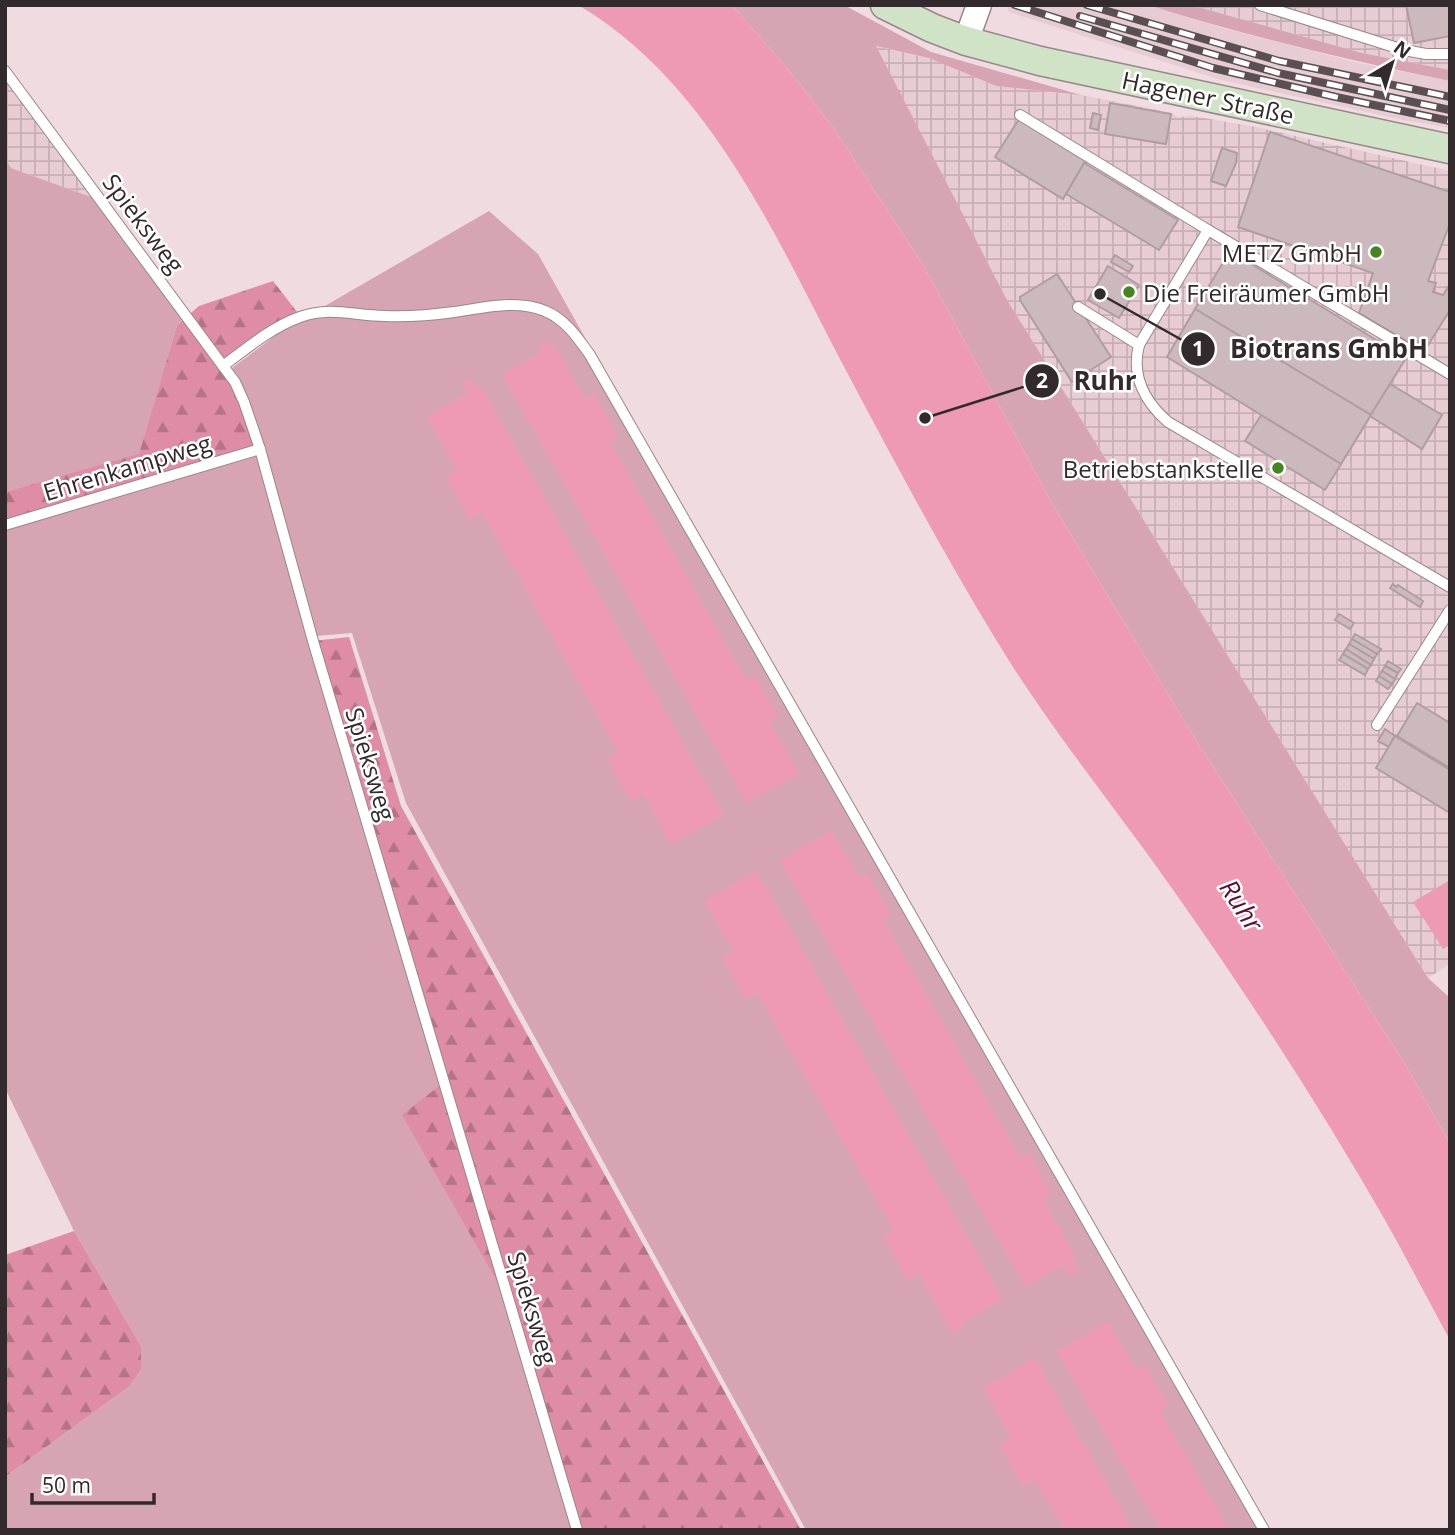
<svg xmlns="http://www.w3.org/2000/svg" width="1455" height="1535" viewBox="0 0 1455 1535" font-family="'Open Sans',sans-serif">
  <defs>
    <pattern id="industrial-grid" width="8" height="8" patternUnits="userSpaceOnUse" patternTransform="scale(1.75)"><rect width="8" height="8" fill="#e8ccd4"/><path d="M0 4h8M4 0v8" fill="none" stroke="#c7afb6"/></pattern>
    <pattern id="forest-firs" width="22" height="20" patternUnits="userSpaceOnUse" patternTransform="scale(1.75)"><rect width="22" height="20" fill="#df8ca7"/><path d="M5 1l3.5 6h-7zM16 11l3.5 6h-7z" fill="#b57388"/></pattern>
  </defs>
  <rect width="100%" height="100%" fill="#efdbe0"/>
  <polygon fill="#e8ccd4" points="1007,5 1148,5 1219,27 1355,62 1450,81 1450,128 1403,120 1221,80 1009,12"/>
  <g fill="url(#industrial-grid)">
    <polygon points="1191,5 1450,5 1450,70 1362,53"/>
    <polygon points="875,46 929,58 996,86 1081,95 1172,113 1177,117 1192,116 1256,127 1450,171 1450,964 1428,978 1007,300"/>
    <polygon points="5,71 95,193 91,197 11,168 5,159"/>
  </g>
  <g fill="#d7a4b3">
    <polygon points="732,5 844,5 931,52 1081,95 996,86 929,58 876,46 1007,300 1428,978 1450,998 1450,1144 1405,1064 1192,734 1054,507 925,268 837,133 793,75"/>
    <path d="M1148,5H1191L1362,53L1450,70V81C1348,60 1247,36 1148,5Z"/>
    <polygon points="5,159 11,168 91,197 184,318 177,325 139,455 5,492"/>
    <polygon points="489,211 538,254 1114,1279 1264,1530 806,1530 406,803 352,633 316,636 251,408 232,368 280,332"/>
    <polygon points="260,449 577,1530 5,1530 5,1477 130,1386 141,1370 141,1346 74,1231 5,1088 5,525"/>
  </g>
  <g fill="url(#forest-firs)">
    <polygon points="273,281 301,317 224,366 260,449 5,525 5,492 139,454 177,325 199,306"/>
    <polygon points="349,637 401,806 801,1530 577,1530 510,1304 402,1115 444,1082 313,641"/>
    <polygon points="74,1231 141,1346 141,1370 130,1386 5,1477 5,1255"/>
  </g>
  <g fill="#ee9ab5">
    <path d="M578,5H732L793,75L837,133L925,268L1054,507L1192,734L1405,1064L1450,1144V1340C1428,1300 1407,1259 1385,1220C1321,1108 1250,999 1176,894C1116,808 1049,728 995,638C940,548 891,455 842,363C775,235 708,81 578,5Z"/>
    <polygon points="548,341 551,346 554,345 585,398 594,394 618,436 610,442 746,680 755,676 778,717 770,722 799,774 747,803 502,375 542,352 539,346"/>
    <polygon points="471,379 476,388 481,386 724,815 671,844 643,794 631,801 607,759 618,752 482,512 470,519 446,477 457,470 427,417 468,393 463,384"/>
    <polygon points="832,831 859,878 867,873 891,915 883,920 1020,1157 1029,1153 1052,1195 1044,1200 1076,1258 1073,1260 1079,1271 1070,1276 1064,1265 1025,1286 780,860"/>
    <polygon points="757,871 1003,1299 961,1323 963,1328 953,1333 919,1274 907,1280 883,1237 894,1230 757,993 745,999 722,958 733,951 705,901"/>
    <polygon points="1450,880 1450,945 1443,949 1413,902"/>
    <polygon points="1108,1322 1136,1369 1144,1364 1168,1406 1160,1411 1229,1530 1160,1530 1057,1351"/>
    <polygon points="1035,1358 1133,1530 1064,1530 1036,1480 1023,1486 1000,1445 1011,1438 983,1388"/>
  </g>
  <g fill="#ccb9be" stroke="#b09da2" stroke-width="2">
    <polygon points="1406,5 1450,5 1450,36 1414,43"/>
    <polygon points="1110,103 1171,114 1166,144 1105,134"/>
    <polygon points="1093,113 1101,115 1098,130 1090,128"/>
    <polygon points="1019,119 1086,160 1063,199 995,157"/>
    <polygon points="1270,132 1450,192 1450,223 1428,281 1436,283 1433,292 1443,295 1450,284 1450,310 1427,347 1417,341 1415,346 1359,313 1373,273 1238,227"/>
    <polygon points="1222,148 1237,153 1236,163 1226,186 1211,181"/>
    <polygon points="1086,160 1086,164 1178,220 1159,250 1066,194"/>
    <polygon points="1230,251 1406,358 1371,415 1195,309"/>
    <polygon points="1115,255 1133,266 1129,272 1111,262"/>
    <polygon points="1108,266 1139,285 1119,318 1088,300"/>
    <polygon points="1057,274 1111,357 1072,382 1020,300 1020,297"/>
    <polygon points="1195,309 1371,415 1341,464 1167,357"/>
    <polygon points="1390,384 1442,415 1422,449 1370,416"/>
    <polygon points="1261,415 1341,464 1325,490 1245,441"/>
    <polygon points="1393,584 1396,587 1398,585 1423,601 1420,607 1390,588"/>
    <polygon points="1339,614 1354,623 1350,629 1335,620"/>
    <polygon points="1355,634 1381,649 1377,654 1352,639"/>
    <polygon points="1352,639 1377,654 1374,659 1349,644"/>
    <polygon points="1349,644 1374,659 1371,665 1346,649"/>
    <polygon points="1346,649 1371,665 1368,669 1343,654"/>
    <polygon points="1343,654 1368,669 1365,675 1339,660"/>
    <polygon points="1388,661 1401,669 1398,673 1385,666"/>
    <polygon points="1385,666 1398,673 1395,679 1382,671"/>
    <polygon points="1382,671 1395,679 1392,684 1379,676"/>
    <polygon points="1379,676 1392,684 1388,689 1376,681"/>
    <polygon points="1417,703 1450,723 1450,768 1397,736"/>
    <polygon points="1385,729 1395,736 1389,747 1378,741"/>
    <polygon points="1395,736 1450,770 1450,813 1376,768"/>
  </g>
  <g fill="none" stroke-linecap="round" stroke-linejoin="round">
    <g stroke="#99868b" stroke-width="12">
      <g id="service">
        <polyline points="1260,5 1404,50 1426,54 1450,54"/>
        <polyline points="5,71 223,366 235,382 244,402 260,449 313,641 577,1530"/>
        <polyline points="1020,115 1208,230"/>
        <polyline points="1078,307 1139,345"/>
        <path d="M223,366C247,348 272,327 300,317C332,306 354,316 385,316C408,317 432,315 454,312C483,308 517,299 545,311C565,319 578,338 590,355L1264,1530"/>
        <path d="M1450,374L1208,230L1139,345C1131,376 1145,402 1168,422L1450,587"/>
        <polyline points="5,525 260,449"/>
        <polyline points="1377,725 1450,610"/>
      </g>
    </g>
    <g stroke="#99868b" stroke-width="27">
      <polyline id="tertiary" points="966,41 979,5"/>
    </g>
    <g stroke="#99868b" stroke-width="31">
      <polyline id="secondary" points="885,5 932,28 966,41 1040,61 1450,149"/>
    </g>
    <use href="#service" stroke="#fff" stroke-width="10"/>
    <use href="#tertiary" stroke="#fff" stroke-width="24"/>
    <use href="#secondary" stroke="#d0e3c7" stroke-width="28"/>
    <g stroke="#5a4f53" stroke-width="8">
      <g id="rail">
        <polyline points="1015,5 1213,68 1336,97 1450,121"/>
        <polyline points="1087,5 1279,61 1450,97"/>
        <polyline points="1080,16 1278,73 1450,110"/>
      </g>
    </g>
    <use href="#rail" stroke="#fff" stroke-width="5" stroke-dasharray="16" stroke-linecap="butt"/>
  </g>
  <g fill="#468423" stroke="#fff" stroke-width="2.5">
    <circle cx="1376" cy="252" r="7"/>
    <circle cx="1129" cy="292" r="7"/>
    <circle cx="1278" cy="468" r="7"/>
  </g>
  <g text-anchor="middle" dominant-baseline="central" stroke-width="5" stroke-linejoin="round" paint-order="stroke">
    <g font-size="24" fill="#322a2d" stroke="#fff">
      <text transform="translate(1208 97) rotate(12)">Hagener Straße</text>
      <text transform="translate(144 223) rotate(53)">Spieksweg</text>
      <text transform="translate(127 467) rotate(-17)">Ehrenkampweg</text>
      <text transform="translate(371 764) rotate(73)">Spieksweg</text>
      <text transform="translate(533 1308) rotate(73)">Spieksweg</text>
    </g>
    <g font-size="24" fill="#322a2d" stroke="#fff" text-anchor="end">
      <text x="1362" y="252">METZ GmbH</text>
      <text x="1143" y="292" text-anchor="start">Die Freiräumer GmbH</text>
      <text x="1264" y="468">Betriebstankstelle</text>
    </g>
    <g font-size="26" font-style="italic" fill="#5b1332" stroke="#fff">
      <text transform="translate(1242 905) rotate(57)">Ruhr</text>
    </g>
  </g>
  <path fill="none" stroke="#322a2d" stroke-width="2.5" d="M1100 294L1198 349M925 418L1042 381"/>
  <g fill="#322a2d" stroke="#fff" stroke-width="2.5">
    <circle cx="1100" cy="294" r="7"/>
    <circle cx="925" cy="418" r="7"/>
    <circle cx="1198" cy="349" r="18"/>
    <circle cx="1042" cy="381" r="18"/>
  </g>
  <g font-size="21" text-anchor="middle" font-weight="bold" fill="#fff">
    <text x="1198" y="356">1</text>
    <text x="1042" y="388">2</text>
  </g>
  <g font-size="26" text-anchor="middle" font-weight="bold" fill="#322a2d" stroke="#fff" stroke-width="5" stroke-linejoin="round" paint-order="stroke">
    <text x="1329" y="358">Biotrans GmbH</text>
    <text x="1105" y="390">Ruhr</text>
  </g>
  <rect width="1455" height="1535" fill="none" stroke="#322a2d" stroke-width="14"/>
  <g transform="translate(1392 63) rotate(38)" stroke="#ffffff" stroke-width="5" paint-order="stroke">
  <path d="M0-5L12 26L0 18L-12 26Z" fill="#322a2d"/>
  <text y="-10" font-size="19" font-weight="bold" text-anchor="middle" fill="#322a2d">N</text>
  </g>
  <path d="M32 1493v10h122v-10" fill="none" stroke="#322a2d" stroke-width="3.5"/>
  <text x="42" y="1493" font-size="21" fill="#322a2d" stroke="#ffffff" stroke-width="5" paint-order="stroke">50 m</text>
</svg>
